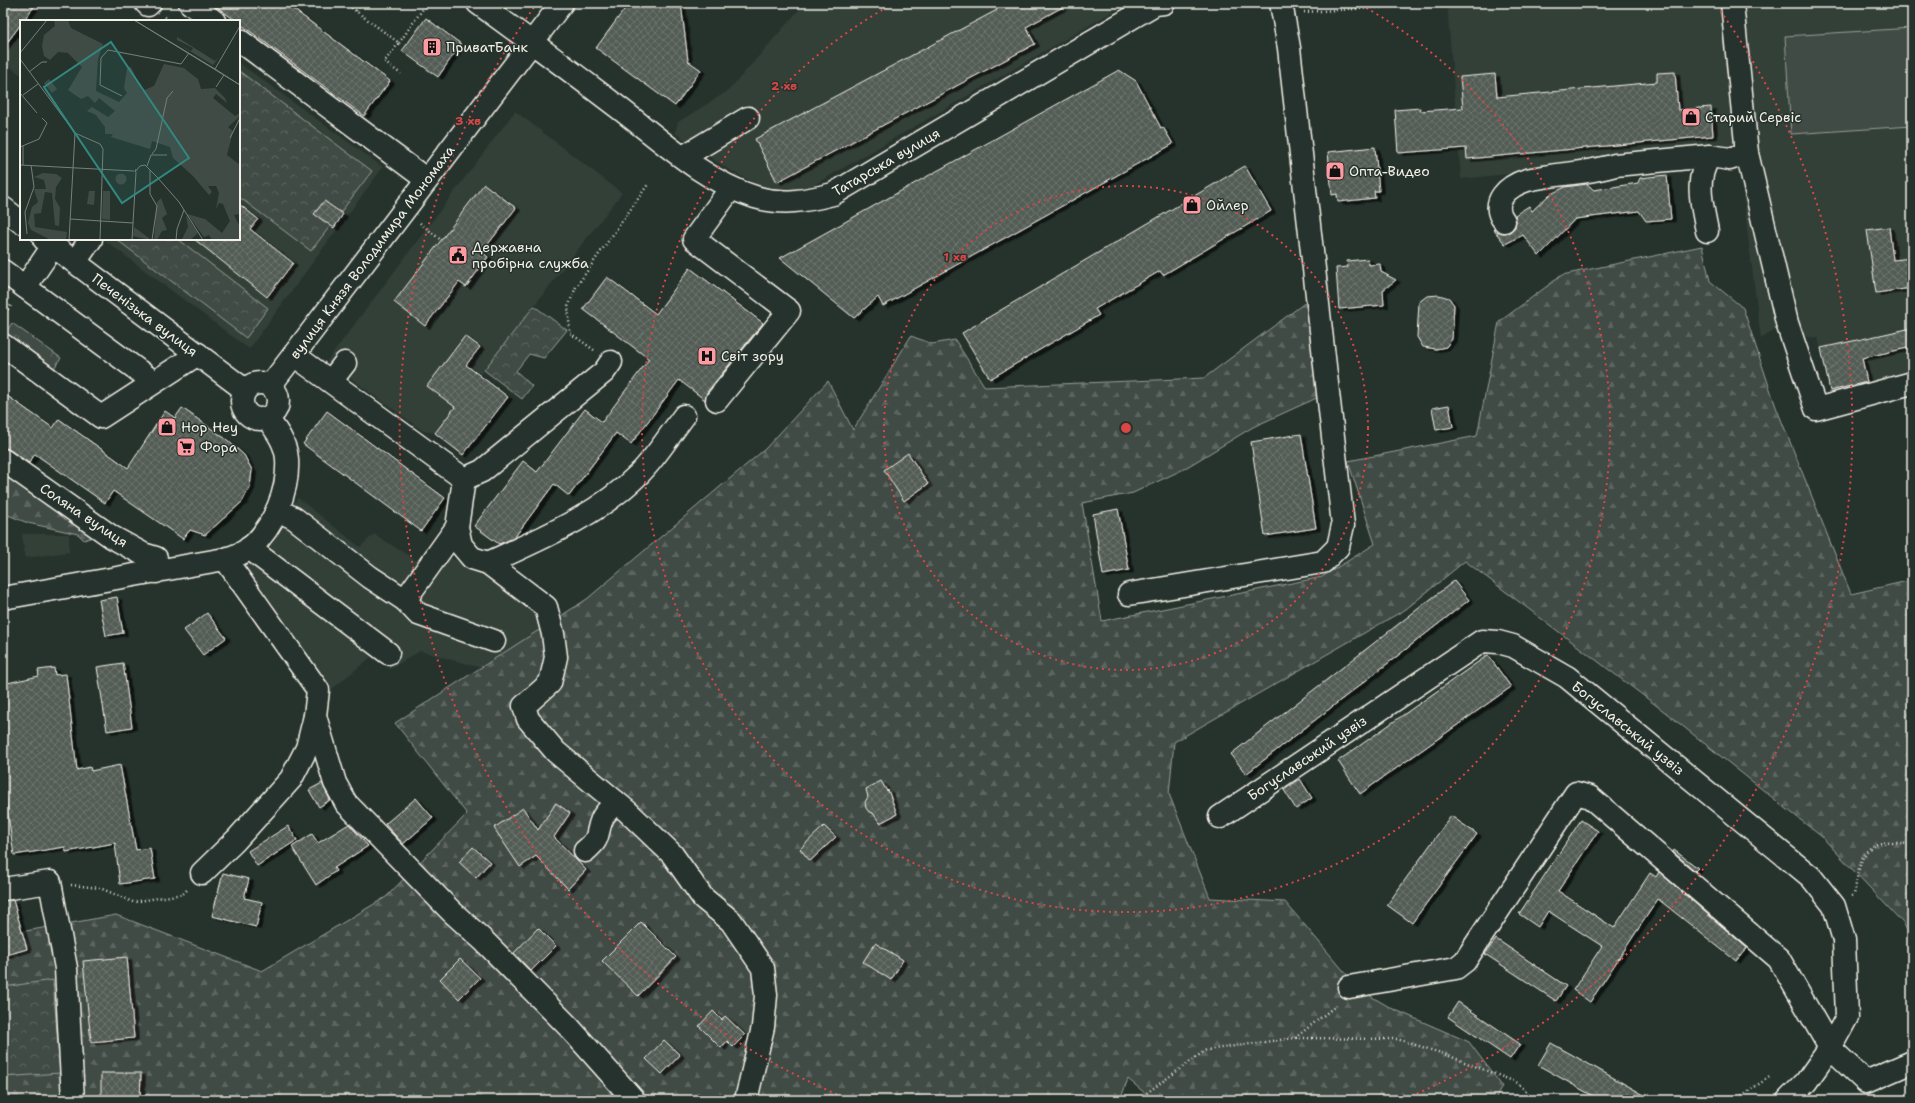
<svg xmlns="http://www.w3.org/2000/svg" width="1915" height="1103" viewBox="0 0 1915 1103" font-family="'Shantell Sans',sans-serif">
  <defs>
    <pattern id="forest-firs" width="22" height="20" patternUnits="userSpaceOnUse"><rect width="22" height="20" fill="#414b45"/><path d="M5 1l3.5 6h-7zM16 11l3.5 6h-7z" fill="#5d6560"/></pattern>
    <pattern id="park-crowns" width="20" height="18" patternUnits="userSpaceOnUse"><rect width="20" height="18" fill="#414b45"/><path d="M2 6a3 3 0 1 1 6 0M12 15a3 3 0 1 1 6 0" fill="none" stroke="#5d6560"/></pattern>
    <pattern id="building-cross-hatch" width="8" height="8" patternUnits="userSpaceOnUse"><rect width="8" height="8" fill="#525c55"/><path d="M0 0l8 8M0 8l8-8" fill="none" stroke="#6c746d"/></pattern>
    <filter id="shadow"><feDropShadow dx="4.5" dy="2.5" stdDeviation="0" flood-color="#0009"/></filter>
  </defs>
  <rect width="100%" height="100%" fill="#26332d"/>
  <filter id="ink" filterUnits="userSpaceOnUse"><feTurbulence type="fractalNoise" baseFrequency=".025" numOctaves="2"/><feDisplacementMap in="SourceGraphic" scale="8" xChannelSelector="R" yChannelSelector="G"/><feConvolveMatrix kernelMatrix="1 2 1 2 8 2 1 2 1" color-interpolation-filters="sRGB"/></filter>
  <g filter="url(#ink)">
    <g fill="#333f39">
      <polygon points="805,3 1128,3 814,185 785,192 762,187 724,167 675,133 678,122 728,91"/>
      <polygon points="1447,3 1912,3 1912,392 1863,405 1858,386 1830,391 1818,338 1807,337 1800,332 1779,326 1761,339 1737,149 1461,179"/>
      <polygon points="21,33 21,75 3,61 3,56"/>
      <polygon points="239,63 383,167 249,349 103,239 239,239"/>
      <polygon points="515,111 622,193 435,433 423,431 327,361"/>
      <polygon points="298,498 360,547 374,534 433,571 446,556 492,576 540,610 537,641 489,670 420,651 390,669 371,657 326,694 231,569 275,528"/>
      <polygon points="22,534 69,534 69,552 25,558"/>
    </g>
    <polygon fill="#414b45" stroke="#9a9e96" points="1912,28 1912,126 1791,134 1785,36"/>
    <g fill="url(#forest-firs)" stroke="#9a9e96">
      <polygon points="1702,246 1710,281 1743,308 1776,407 1851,594 1912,580 1912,939 1903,923 1822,837 1665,712 1465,561 1406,609 1174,742 1169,794 1210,898 1285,902 1360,990 1391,1008 1469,1042 1502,1086 1495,1100 1400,1100 1313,1096 1295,1100 1162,1100 1146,1094 1128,1079 1120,1100 3,1100 3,935 116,915 262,971 386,897 467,814 395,723 587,599 765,449 828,381 853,430 911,336 932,344 955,340 985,387 1204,378 1310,299 1321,396 1253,427 1182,470 1133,493 1082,503 1102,621 1322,577 1375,544 1348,461 1477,436 1499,322 1562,275"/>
      <polygon points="3,469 95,536 84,540 78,534 28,523 3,513"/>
    </g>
    <g fill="url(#park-crowns)" stroke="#9a9e96">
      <polygon points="239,71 372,171 311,251 239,197"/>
      <polygon points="116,239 178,239 268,308 246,338"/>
      <polygon points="534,306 567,330 544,358 529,354 516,371 532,386 522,399 484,370"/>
      <polygon points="12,323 61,358 52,371 3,336"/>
      <polygon points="53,980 60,1073 3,1077 3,987"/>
    </g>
    <g fill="url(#building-cross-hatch)" stroke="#f4f1e8" filter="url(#shadow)">
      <polygon points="3,3 37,3 23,21 21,21 21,24 3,48"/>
      <polygon points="212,3 285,3 390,81 364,116 239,23 239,21 236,21"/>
      <polygon points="629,3 681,3 688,61 701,70 675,106 596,48"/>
      <polygon points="993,3 1070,3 1026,27 1035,44 777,182 755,139 997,10"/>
      <polygon points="426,18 461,44 438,77 402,51"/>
      <polygon points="1119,70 1136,81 1161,128 1163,127 1173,144 883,306 878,297 854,318 780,258"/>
      <polygon points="1675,72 1678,110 1711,107 1713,136 1467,159 1466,148 1398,153 1395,110 1420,108 1420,111 1463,108 1460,77 1495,74 1497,97 1657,82 1657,73"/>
      <polygon points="1375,147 1379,191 1374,191 1375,198 1338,202 1337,194 1332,195 1328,152"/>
      <polygon points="1245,166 1271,211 1163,275 1160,271 1095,309 1099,315 990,379 962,333"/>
      <polygon points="1667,175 1671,219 1646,221 1639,211 1575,219 1539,256 1523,235 1505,244 1493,229 1504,233 1510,232 1515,227 1516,221 1515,215 1529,206 1532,211 1549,195 1565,187 1587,184 1594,190 1638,183 1640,178"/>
      <polygon points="484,184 516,208 482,252 488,257 466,287 459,282 425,326 394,302"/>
      <polygon points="324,201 343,214 334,228 314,214"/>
      <polygon points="239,204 258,219 250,229 293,263 267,297 194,239 239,239"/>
      <polygon points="1889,227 1893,260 1912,258 1912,288 1876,293 1867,230"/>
      <polygon points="1368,259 1369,265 1380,264 1381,272 1396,280 1383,290 1384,305 1339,309 1336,268 1348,267 1347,261"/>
      <polygon points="690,268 763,323 707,392 705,400 679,380 631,444 616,433 569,496 554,484 514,538 499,544 474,526 523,461 537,472 585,409 602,422 649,359 583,309 607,277 656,314"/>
      <polygon points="1439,295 1449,298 1454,305 1452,339 1446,347 1436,349 1423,347 1417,337 1419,302 1427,296"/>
      <polygon points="1912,328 1912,347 1862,358 1867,382 1830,391 1821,348"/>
      <polygon points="465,336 480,347 466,365 508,397 463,455 435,433 455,407 427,386"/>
      <polygon points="3,393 53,428 59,419 128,468 165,411 175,418 182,408 226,439 244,455 252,470 250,487 242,502 205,535 190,530 183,539 113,491 105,503 35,454 29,463 10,450 3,447"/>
      <polygon points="1449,405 1453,427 1436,430 1432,408"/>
      <polygon points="327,411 445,498 421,531 303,444"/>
      <polygon points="1301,434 1316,528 1265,536 1251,442"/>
      <polygon points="908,453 928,484 904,501 884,470"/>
      <polygon points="1118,509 1129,570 1103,575 1093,514"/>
      <polygon points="1454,581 1469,600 1246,774 1231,754"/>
      <polygon points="117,597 123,633 106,636 99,600"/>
      <polygon points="207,613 226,638 203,655 184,630"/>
      <polygon points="1488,655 1511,687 1360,794 1338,761"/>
      <polygon points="123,663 132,727 107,731 97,667"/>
      <polygon points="54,668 55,675 66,674 77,770 90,767 91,771 120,765 136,850 150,848 155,879 120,884 115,843 66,852 65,847 14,855 3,782 3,684 39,676 38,670"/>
      <polygon points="1300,779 1312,798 1296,809 1284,790"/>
      <polygon points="881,781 887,791 888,790 897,814 880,823 873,813 869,812 866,808 865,802 868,797 866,789"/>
      <polygon points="322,783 330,800 319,807 309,790"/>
      <polygon points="416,798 433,818 403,844 385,824"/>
      <polygon points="556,803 570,813 554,837 586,870 568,889 536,856 520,867 494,828 523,808 538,830"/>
      <polygon points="1451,816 1477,834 1412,923 1387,905"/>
      <polygon points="1581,820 1598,831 1558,891 1614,928 1650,873 1656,877 1659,872 1747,948 1736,961 1658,899 1590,1002 1573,990 1602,946 1548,911 1538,927 1519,914"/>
      <polygon points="349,824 368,846 334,868 336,871 316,885 292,847 312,834 318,843"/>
      <polygon points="288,826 297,840 257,866 248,851"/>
      <polygon points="824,826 836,837 810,861 800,849"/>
      <polygon points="473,847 490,862 476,878 459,862"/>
      <polygon points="1674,850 1698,868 1695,871 1673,852"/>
      <polygon points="223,873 249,879 244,898 262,902 256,927 212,916"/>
      <polygon points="13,900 27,949 3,956 3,901"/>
      <polygon points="641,922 676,957 638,996 602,961"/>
      <polygon points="538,928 556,946 531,971 514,953"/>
      <polygon points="1496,939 1566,986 1556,1001 1485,954"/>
      <polygon points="875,943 903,960 891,980 863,962"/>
      <polygon points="127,957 134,1038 91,1042 83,961"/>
      <polygon points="460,959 480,978 459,999 440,979"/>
      <polygon points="1458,1002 1520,1044 1510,1059 1448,1017"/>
      <polygon points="713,1011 722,1020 725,1016 745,1035 733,1047 727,1041 721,1048 699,1026"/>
      <polygon points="664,1040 680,1055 662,1074 646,1059"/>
      <polygon points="1551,1043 1653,1100 1600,1100 1538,1065"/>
      <polygon points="101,1073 141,1073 140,1100 101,1100"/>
    </g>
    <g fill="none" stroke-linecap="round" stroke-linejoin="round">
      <g stroke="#f4f1e8" stroke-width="25">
        <g id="minor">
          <polyline points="146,3 148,5 150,3"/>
          <polyline points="190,3 214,21"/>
          <path d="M478,3C525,37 572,72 619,108C661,140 704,181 755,197C782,205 806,201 833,194L1155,4L1164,3"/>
          <polyline points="1732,3 1747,153 1787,323 1816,409 1912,383"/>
          <polyline points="239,40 427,180"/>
          <polyline points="683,157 748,118"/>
          <polyline points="3,208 21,222"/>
          <path d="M1504,221C1489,202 1508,186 1527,180C1556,173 1587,174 1615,165L1710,156L1730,159L1747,153"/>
          <path d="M1707,231C1702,204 1694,180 1710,156"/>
          <polyline points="44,239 245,390"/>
          <polyline points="75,262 91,239"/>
          <polyline points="3,271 154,382"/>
          <polyline points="25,287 53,246"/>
          <polyline points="3,345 101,417 198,354"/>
          <polyline points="294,355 464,479"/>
          <polyline points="331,381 345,363"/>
          <circle cx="260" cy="401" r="18"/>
          <polyline points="270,386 562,3"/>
          <polyline points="717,400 789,311 694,239 731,188"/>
          <polyline points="3,460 112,537 143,554 156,558 156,572"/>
          <polyline points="464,479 457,527 461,545 472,558 488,563 546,607 553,634 556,657 550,683 524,706 528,719 556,752 628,812 672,854 703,898 731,921 763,968 766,995 763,1027 746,1100"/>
          <polyline points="464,479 482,471 604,372 611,362"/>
          <polyline points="277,510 294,518 370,577 405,600 418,614 494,641"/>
          <polyline points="249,548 388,653"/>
          <path d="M488,563C540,539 597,516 639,474C654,460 671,433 684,416"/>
          <polyline points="1129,594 1323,562 1338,547 1343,525 1289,48 1281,3"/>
          <path d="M3,598L225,559C233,557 243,553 250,548C274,527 289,490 287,459C286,443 276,430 267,418"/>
          <polyline points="405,600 457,527"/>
          <polyline points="315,716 335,783 346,803 451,911 484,941 568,1026 634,1100"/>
          <polyline points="1220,817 1482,641 1498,642 1513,646 1567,677 1811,877 1834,906 1844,940 1847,1017 1830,1048 1806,1082 1788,1100"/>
          <path d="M585,851C602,837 595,835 602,819C604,813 612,807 616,802"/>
          <polyline points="202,873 236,840 291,779 307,748 315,716 318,690 225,559"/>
          <polyline points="3,889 50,882 66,968 73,1100"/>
          <polyline points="1349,987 1456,968 1465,961 1576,793 1590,797 1779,959 1830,1048 1866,1082 1912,1062"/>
        </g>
      </g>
      <g stroke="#f4f1e8" stroke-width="2.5" stroke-dasharray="1 3" stroke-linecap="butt">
        <polyline points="345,3 399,43 384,62 401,74"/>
        <polyline points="356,11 361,3"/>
        <polyline points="1304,12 1456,3"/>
        <polyline points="165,17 170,21"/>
        <polyline points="399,43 427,3"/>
        <polyline points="420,223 441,240"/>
        <polyline points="3,316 12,304"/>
        <polyline points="594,350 570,333 568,307 576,287 649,183"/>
        <polyline points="71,885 100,888 133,902 183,894 188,889"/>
        <path d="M1852,896L1854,895C1859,870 1859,839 1893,843C1900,843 1906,843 1912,846"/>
        <polyline points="1295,1038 1338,1004"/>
        <polyline points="1137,1100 1206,1050 1294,1038 1397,1039 1444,1054 1518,1083 1534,1100"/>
        <polyline points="1735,1100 1771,1076"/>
      </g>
      <use href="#minor" stroke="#26332d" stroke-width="22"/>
    </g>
  </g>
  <g fill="none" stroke="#da4645" stroke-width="2" stroke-dasharray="2 4">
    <circle cx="1126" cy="428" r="242"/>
    <path d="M1361 5A484 484 0 1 1 891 5"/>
    <path d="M848 1099A726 726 0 0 1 535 6M1717 6A726 726 0 0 1 1404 1099"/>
  </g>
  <defs>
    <g id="building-square" transform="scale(1)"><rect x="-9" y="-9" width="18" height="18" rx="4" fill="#ff9aa2" stroke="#26332d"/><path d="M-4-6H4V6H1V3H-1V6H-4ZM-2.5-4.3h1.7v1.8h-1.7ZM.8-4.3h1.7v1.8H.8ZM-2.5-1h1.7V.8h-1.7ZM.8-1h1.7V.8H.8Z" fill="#111"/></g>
    <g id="shop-square" transform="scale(1)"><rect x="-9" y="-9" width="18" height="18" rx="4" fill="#ff9aa2" stroke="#26332d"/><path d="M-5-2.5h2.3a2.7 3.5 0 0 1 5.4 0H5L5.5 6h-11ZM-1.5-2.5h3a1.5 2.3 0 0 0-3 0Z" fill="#111"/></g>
    <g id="civic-square" transform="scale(1)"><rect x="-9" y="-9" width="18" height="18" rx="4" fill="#ff9aa2" stroke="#26332d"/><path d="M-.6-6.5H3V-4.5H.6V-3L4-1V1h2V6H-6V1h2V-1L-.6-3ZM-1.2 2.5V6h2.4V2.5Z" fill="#111"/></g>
    <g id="hospital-square" transform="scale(1)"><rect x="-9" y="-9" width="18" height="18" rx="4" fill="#ff9aa2" stroke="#26332d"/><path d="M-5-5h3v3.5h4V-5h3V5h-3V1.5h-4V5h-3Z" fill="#111"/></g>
    <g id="supermarket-square" transform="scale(1)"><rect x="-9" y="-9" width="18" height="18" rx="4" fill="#ff9aa2" stroke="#26332d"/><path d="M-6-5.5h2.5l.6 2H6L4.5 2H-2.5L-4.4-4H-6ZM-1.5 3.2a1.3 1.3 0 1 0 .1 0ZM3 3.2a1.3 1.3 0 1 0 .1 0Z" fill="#111"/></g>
  </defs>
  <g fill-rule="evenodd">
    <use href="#building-square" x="432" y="47"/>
    <use href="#shop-square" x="1691" y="117"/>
    <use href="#shop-square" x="1335" y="171"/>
    <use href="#shop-square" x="1192" y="205"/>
    <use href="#civic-square" x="458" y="255"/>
    <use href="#hospital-square" x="707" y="356"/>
    <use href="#shop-square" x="167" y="427"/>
    <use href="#supermarket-square" x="186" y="447"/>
  </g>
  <g text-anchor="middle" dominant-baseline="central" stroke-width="3" stroke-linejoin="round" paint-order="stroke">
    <g font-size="14" fill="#f4f1e8" stroke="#26332d" text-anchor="start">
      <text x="446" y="47">ПриватБанк</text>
      <text x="1705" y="117">Старий Сервіс</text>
      <text x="1349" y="171">Опта-Видео</text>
      <text x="1206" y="205">Ойлер</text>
      <text x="472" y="247">Державна<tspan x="472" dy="16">пробірна служба</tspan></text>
      <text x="721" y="356">Світ зору</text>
      <text x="181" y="427">Hop Hey</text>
      <text x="200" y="447">Фора</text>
    </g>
    <g font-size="14" fill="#f4f1e8" stroke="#26332d">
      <text transform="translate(886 162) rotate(-30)">Татарська вулиця</text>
      <text transform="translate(372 252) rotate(-53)">вулиця Князя Володимира Мономаха</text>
      <text transform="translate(145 315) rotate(37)">Печенізька вулиця</text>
      <text transform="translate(84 515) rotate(34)">Соляна вулиця</text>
      <text transform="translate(1628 728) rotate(39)">Богуславський узвіз</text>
      <text transform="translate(1307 758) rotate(-34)">Богуславський узвіз</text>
    </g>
  </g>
  <g transform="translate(20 20)">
    <rect width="220" height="220" fill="#26332d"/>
    <path d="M157,17L195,41L199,37L193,45L155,22L171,31L173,28L157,20ZM29,59L37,69L32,73L24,63ZM69,171H75L74,185L67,184Z" fill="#414b45"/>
    <path d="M34,0H48L51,8L83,24L78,39L76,71L99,82L107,73L104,68L107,48L111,47L122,71L134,66L144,44L164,48L170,53L178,59L181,69L195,68L205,78L207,83L196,74L193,78L215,96L220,93L218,98L208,107L213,111L207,135L220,145V194L214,195L220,207V220H192L189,215L184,217L167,194L185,199L202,213L210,201L203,184L199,183L196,189L199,173L196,166H188L192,172L189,175L173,156L153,138L150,127L132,121L130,129L91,117L93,114H85V107L76,95L67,91L72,87L88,97L95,91L79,78L75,83L68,76L61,79L48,70L62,47L48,33L38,32L30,40L24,36L22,26L24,15L35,6ZM23,153L36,154L42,158L36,167L35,179L40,188L39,206L35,205L32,173L25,172L21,193L14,194L15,207L47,212L46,220H31L11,210L8,203L12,187L18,182L14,169H26L24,160L14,157ZM141,178L147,194L142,198L147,210L142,211L137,220H134L137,182ZM166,195L178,213L170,220L162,219L168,207ZM114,207L129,218V220L113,216Z" fill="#414b45"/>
    <path d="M95.5 159a5.5 5.5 0 1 1 11 0a5.5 5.5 0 1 1-11 0ZM83,171H90V200L82,199Z" fill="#414b45"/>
    <path fill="none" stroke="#787f78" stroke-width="1" d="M114,0L195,49L220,6M114,0L220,65M0,33L27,0M0,39L55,113L80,124L83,129L80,220M195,49L220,65M9,52L22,42H27M196,67L204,55M0,73L17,93M3,75L18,64M102,76L80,65L81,38L88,30L161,44L169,33M210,118L220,98M0,127L19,119L27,103L22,98M132,134L136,129L147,78L153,71M0,145L114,151M3,145V126M127,146L131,135H147M116,149L115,152L120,146L125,145L137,157L159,182L183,220M130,150V174L137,186L132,220M50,199L113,203M7,214L5,192L14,167L11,145M49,220L55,113M112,220L116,152M156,220L157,209L164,190"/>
    <path fill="#318880" fill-opacity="0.15" stroke="#318880" stroke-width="2" d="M91,22L169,138L102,183L24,67Z"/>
    <rect width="220" height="220" fill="none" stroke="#f4f1e8" stroke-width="2"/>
  </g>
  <circle cx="1126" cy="428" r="6" fill="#da4645" stroke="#26332d" stroke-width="2"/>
  <g font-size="12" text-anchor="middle" font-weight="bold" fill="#da4645" stroke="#26332d" stroke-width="3" stroke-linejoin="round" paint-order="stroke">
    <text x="784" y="90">2 хв</text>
    <text x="468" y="125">3 хв</text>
    <text x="955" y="261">1 хв</text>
  </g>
  <rect width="1915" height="1103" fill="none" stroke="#26332d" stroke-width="16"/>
  <rect x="8" y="8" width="1899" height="1087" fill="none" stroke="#f4f1e8" stroke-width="1.5" filter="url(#ink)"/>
</svg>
